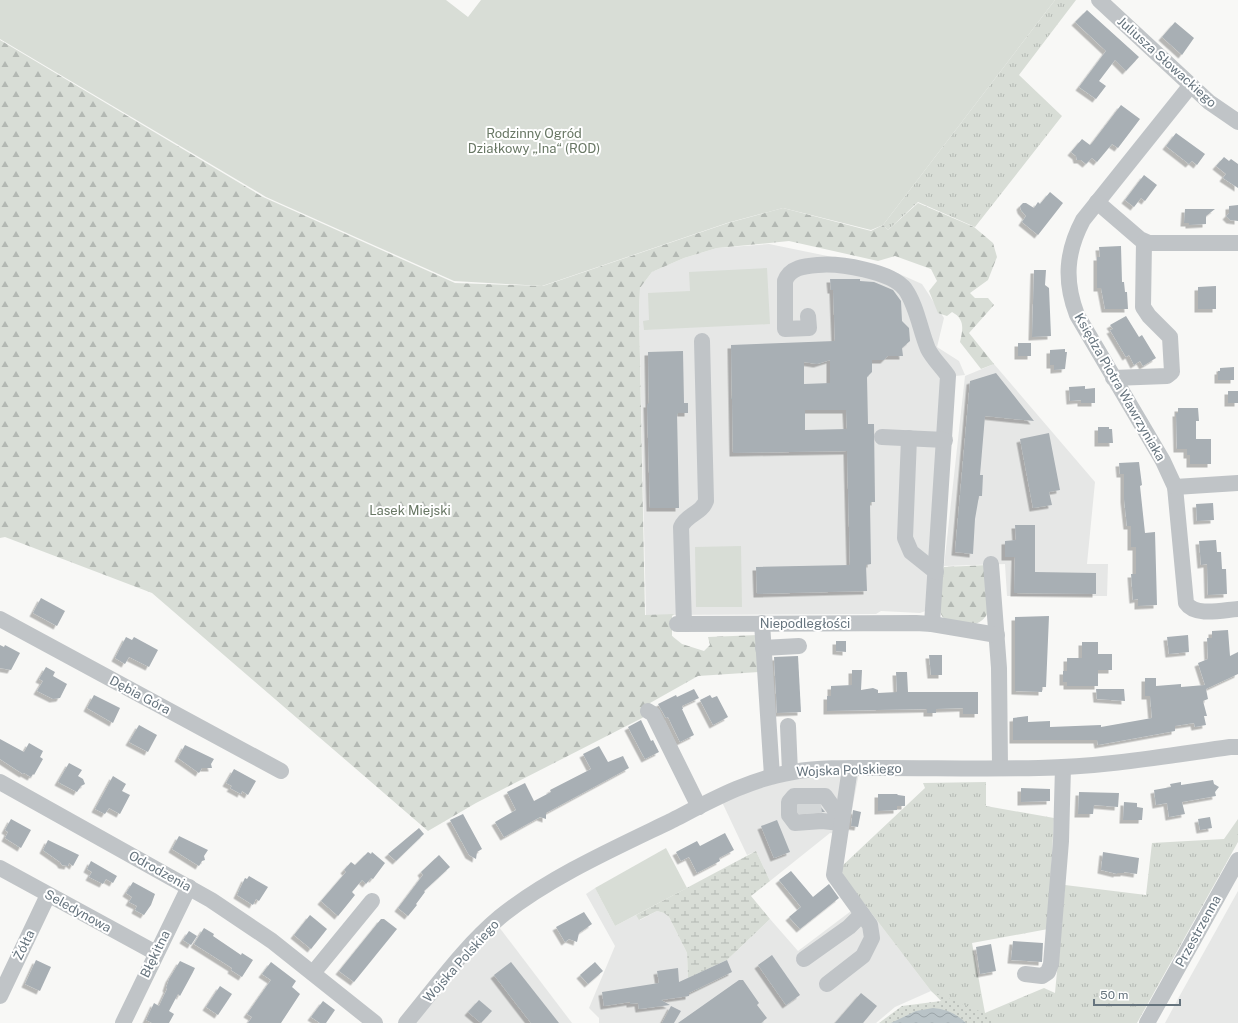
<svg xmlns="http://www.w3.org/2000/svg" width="1238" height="1023" viewBox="0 0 1238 1023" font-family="'Public Sans',sans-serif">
  <defs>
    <pattern id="grass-tufts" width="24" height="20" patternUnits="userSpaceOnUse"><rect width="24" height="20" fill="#d8ddd6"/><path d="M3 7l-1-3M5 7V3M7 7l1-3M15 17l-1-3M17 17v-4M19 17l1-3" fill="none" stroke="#b3b8b3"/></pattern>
    <pattern id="forest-firs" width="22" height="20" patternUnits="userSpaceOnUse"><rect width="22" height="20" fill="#d8ddd6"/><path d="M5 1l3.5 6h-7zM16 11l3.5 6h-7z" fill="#b3b8b3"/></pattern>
    <pattern id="wetland-marsh" width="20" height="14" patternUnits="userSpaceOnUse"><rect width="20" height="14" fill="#d8ddd6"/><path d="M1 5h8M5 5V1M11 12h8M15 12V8" fill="none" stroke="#b3b8b3"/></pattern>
    <pattern id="park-dots" width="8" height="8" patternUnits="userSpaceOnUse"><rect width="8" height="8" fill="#d8ddd6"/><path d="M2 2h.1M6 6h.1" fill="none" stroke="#b3b8b3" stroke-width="1.8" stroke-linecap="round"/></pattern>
    <pattern id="water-waves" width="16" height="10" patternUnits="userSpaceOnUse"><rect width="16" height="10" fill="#b9c3c7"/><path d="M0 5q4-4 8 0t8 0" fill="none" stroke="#9aa3a7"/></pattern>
    <filter id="shadow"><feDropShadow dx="-3.5" dy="3.5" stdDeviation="0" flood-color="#0004"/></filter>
  </defs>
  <rect width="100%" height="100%" fill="#f8f8f6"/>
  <g fill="#e6e7e6">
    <polygon points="769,244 886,268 922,284 944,318 937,347 959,361 965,375 946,377 931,609 920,613 881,611 876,614 646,615 639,309 640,288 652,272 684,258 717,248"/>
    <polygon points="994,364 1095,482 1087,564 1108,564 1107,596 1007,596 1005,564 944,566 965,376"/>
    <polygon points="859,773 847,836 830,833 770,881 756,851 747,855 722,802 741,794 796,777"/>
    <polygon points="595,888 615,926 636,915 640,920 657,911 664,913 669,917 687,953 688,978 727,960 770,919 798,951 863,902 931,991 895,1007 876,1023 599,1023 599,1018 589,1008 615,946 586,894"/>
    <polygon points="1238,891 1238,1023 1165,1023 1179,997"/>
    <polygon points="499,927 572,1023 414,1023 456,973"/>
  </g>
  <g fill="url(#grass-tufts)">
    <polygon points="1055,0 1076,0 1019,75 1062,116 975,227 918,202 888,230 883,225"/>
    <polygon points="986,782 986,806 1054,818 1048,929 972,943 985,1013 1044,988 1055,993 1065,885 1146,895 1152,843 1224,839 1238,819 1238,842 1137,1023 966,1023 931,991 843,876 841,867 925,788 923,783"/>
  </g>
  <g fill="url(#forest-firs)">
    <path d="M0,40L263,197L455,283L543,286L728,223L783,208L871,231L883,225L888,230L918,203L974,227L993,243L997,257L988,280L970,293L975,298H988L994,305L969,333L994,364L981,369L960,342C963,329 965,319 952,312L947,316L938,313L929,291L937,281L931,269L895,256L878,261L789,241L717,248L684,258L652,272L640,288L639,309L645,615L674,614L672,616V636L682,644L704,651L710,645L708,637L758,635L759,672L698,676L650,703L644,717L476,803L428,831L152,593L5,537L0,538Z"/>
    <path d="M988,565C988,577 992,598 989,609C983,633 944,630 940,611L941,573L944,567Z"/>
  </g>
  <polygon fill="url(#wetland-marsh)" points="756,851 770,881 751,896 770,919 727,960 688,978 687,953 669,917 664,913 657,911 639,920 636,915"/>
  <polygon fill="url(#park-dots)" points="933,992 984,1013 994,1023 879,1023 902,1006 941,1001"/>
  <g fill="#d8ddd6">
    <polygon points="0,0 446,0 468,17 481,0 1055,0 883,225 871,230 783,208 727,223 542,286 454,281 266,197 0,39"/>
    <polygon points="767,268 770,324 644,330 643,321 649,320 648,293 690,291 689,272"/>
    <polygon points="741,546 742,607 696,607 695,547"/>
    <polygon points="666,848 687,888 615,926 595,888"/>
  </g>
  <path fill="url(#water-waves)" d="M933,1008C946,1009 957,1014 966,1023H891L916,1011Z"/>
  <g fill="#a8afb4" fill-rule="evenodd" filter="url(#shadow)">
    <polygon points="1087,10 1139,57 1126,71 1115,60 1099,81 1106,86 1096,99 1079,87 1106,51 1075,22"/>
    <polygon points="1175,22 1194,38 1182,55 1162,37"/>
    <polygon points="1121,105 1140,119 1118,148 1112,144 1097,162 1092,158 1086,164 1081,160 1077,160 1076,156 1071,152 1082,139 1090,145 1092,143"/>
    <polygon points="1176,133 1205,154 1197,165 1192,161 1189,164 1166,146"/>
    <polygon points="1224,157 1229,161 1231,159 1238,164 1238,188 1223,178 1226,174 1216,166"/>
    <polygon points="1144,175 1157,185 1145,201 1141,198 1134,207 1125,200"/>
    <polygon points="1050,192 1063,203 1038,235 1022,222 1026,216 1021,210 1020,206 1023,203 1026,203 1034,208 1038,202 1040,204"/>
    <polygon points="1238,205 1238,221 1230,220 1226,216 1229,213 1229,206"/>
    <polygon points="1185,209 1215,209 1206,216 1206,224 1189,225 1189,223 1184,223"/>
    <polygon points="1121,246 1122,282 1124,282 1125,292 1127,292 1128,309 1105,309 1101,288 1097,288 1097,257 1100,257 1099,247"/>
    <polygon points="1034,270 1046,270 1045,285 1049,288 1051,336 1032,337"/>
    <path d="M830,279H860V281L874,282L893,290L901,301L902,321L909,328L910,341L902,348L903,356H888L884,360H872V372L867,377L868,424H874L875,502H870L871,564L866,565L867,591L757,594L756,567L850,565L847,451L733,453L731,345L835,341L833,290H831ZM830,360V383L804,384V362L817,364ZM805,410H846L847,429L805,430Z"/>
    <polygon points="1216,286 1216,309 1198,309 1198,287"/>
    <polygon points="1126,316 1139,337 1142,335 1156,358 1143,366 1140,361 1134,365 1129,355 1126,357 1110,330 1113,329 1110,325"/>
    <rect x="1018" y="343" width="13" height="13"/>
    <polygon points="1065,349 1065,352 1067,352 1065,369 1054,370 1054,365 1050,365 1050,350"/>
    <polygon points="683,351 684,403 688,403 688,413 677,413 679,508 650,508 647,404 649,404 648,352"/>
    <polygon points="1234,367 1234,380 1218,380 1218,371 1220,371 1220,368"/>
    <polygon points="996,373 1034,421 985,416 980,475 983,475 982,496 979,496 975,519 973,554 955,552 970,381"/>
    <polygon points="1085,386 1085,389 1095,388 1095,403 1081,403 1081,400 1070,401 1069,387"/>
    <rect x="1228" y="391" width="10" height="12"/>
    <polygon points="1178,408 1198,408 1199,421 1196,421 1196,439 1211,439 1211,464 1190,464 1190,455 1187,455 1187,449 1177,449 1176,413 1178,413"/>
    <polygon points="1098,427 1109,427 1109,429 1112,429 1113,443 1098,443"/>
    <polygon points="1049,433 1060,490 1049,492 1052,505 1033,508 1020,439"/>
    <polygon points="1139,462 1142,485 1140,486 1145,533 1155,532 1157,605 1138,606 1138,599 1133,600 1131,574 1136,574 1136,547 1131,547 1131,526 1127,526 1124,499 1124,474 1120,474 1119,463"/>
    <polygon points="1213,503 1214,520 1197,521 1196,504"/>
    <polygon points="1015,525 1035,525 1035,572 1096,573 1096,594 1014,593 1015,557 1005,557 1005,541 1016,540"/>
    <polygon points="1216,540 1217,552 1221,552 1222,569 1226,569 1227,594 1208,595 1207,564 1201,565 1199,541"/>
    <polygon points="41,598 65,611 57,626 33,613"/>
    <polygon points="1049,616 1046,687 1042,687 1042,692 1015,691 1015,617"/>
    <polygon points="1228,630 1230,656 1238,652 1238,674 1206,689 1208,699 1203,701 1207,716 1204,716 1206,725 1195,727 1194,723 1175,726 1175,731 1098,745 1097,740 1013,740 1013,718 1028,716 1028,722 1050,721 1050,727 1101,725 1101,727 1152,718 1150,696 1145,696 1145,678 1156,678 1156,686 1181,684 1181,687 1205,685 1198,663 1208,659 1207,638 1212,638 1212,631"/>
    <polygon points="1188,635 1189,652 1169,654 1167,637"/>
    <polygon points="126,637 132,640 134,637 158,650 149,667 129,657 125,664 115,658"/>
    <polygon points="836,641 846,641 846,652 836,651"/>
    <polygon points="1082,642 1098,642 1098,654 1112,654 1112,670 1098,670 1098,686 1067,686 1067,682 1063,682 1063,671 1067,671 1067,658 1082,658"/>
    <polygon points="0,645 4,647 5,645 20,653 11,670 0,668"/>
    <polygon points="929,655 942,655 942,675 931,675"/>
    <polygon points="798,656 801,712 777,713 774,657"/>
    <polygon points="46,667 55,672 53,676 67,684 60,698 53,699 37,691 43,681 39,679"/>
    <polygon points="852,670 862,670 861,690 873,688 878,690 878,693 897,692 896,672 907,672 908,692 978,692 978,714 963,714 963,708 936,709 936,713 927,713 927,709 827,711 827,696 831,696 831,686 852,685"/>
    <polygon points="694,689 699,698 682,706 683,709 682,709 694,735 680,742 668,717 666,718 658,704 676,695 677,697"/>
    <polygon points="1096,689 1124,689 1125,701 1097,699"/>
    <polygon points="94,695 120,708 113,723 87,708"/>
    <polygon points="710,695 712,698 717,696 728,717 713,725 700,700"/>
    <polygon points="641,720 651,741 653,740 659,752 645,759 628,727"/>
    <polygon points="139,725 157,735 148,752 129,742"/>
    <polygon points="0,739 24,752 29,743 43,751 40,757 43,759 34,775 33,774 31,777 24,773 23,774 0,759"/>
    <polygon points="185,745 214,759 211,764 212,768 202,768 199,773 178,758"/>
    <polygon points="599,746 608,762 623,756 629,768 546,813 546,819 540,817 504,837 495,822 516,810 507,792 525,783 534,801 551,792 550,790 591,769 583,754"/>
    <polygon points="69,763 82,770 78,776 83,779 85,784 81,786 77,792 58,782"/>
    <polygon points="234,769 256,781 248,795 242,791 241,794 230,788 232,786 226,783"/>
    <polygon points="113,776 126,784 122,791 130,795 120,814 109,808 105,814 95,809"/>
    <polygon points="1213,780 1214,784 1219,787 1215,792 1216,796 1182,802 1185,814 1169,817 1167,803 1156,805 1154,790 1171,787 1170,784 1181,782 1181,785"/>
    <polygon points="1021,788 1050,789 1050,801 1021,802"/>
    <polygon points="1079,792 1119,793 1118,807 1094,805 1093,814 1078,814"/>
    <polygon points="878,794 897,794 898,795 905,796 905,806 897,806 897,810 878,811"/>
    <polygon points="1124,802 1137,803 1137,807 1143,808 1142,820 1123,820"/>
    <polygon points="798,806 820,806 825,812 799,813"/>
    <polygon points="853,810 861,812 858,827 851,826"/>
    <polygon points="463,814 482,849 477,852 476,859 469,855 450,820"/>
    <polygon points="1210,817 1212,828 1200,830 1198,819"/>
    <polygon points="11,819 31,830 21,848 5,838 8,832 5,830"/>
    <polygon points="777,820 790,852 774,858 761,826"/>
    <polygon points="419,828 424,834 396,861 388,854"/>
    <polygon points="725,833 734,850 719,858 720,861 697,873 689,857 681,861 676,852 697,841 700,846"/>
    <polygon points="179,836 208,850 204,856 205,860 202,861 199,866 172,849"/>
    <polygon points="48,840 79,855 73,866 69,863 68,866 62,865 60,862 43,850"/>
    <polygon points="368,852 371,854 372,852 385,863 373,879 371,878 366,884 362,880 352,892 355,895 338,916 321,901 346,872 344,870 351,862 355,865"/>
    <polygon points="1103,852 1139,858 1137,874 1124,872 1124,873 1117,873 1117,874 1101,870"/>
    <polygon points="439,855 450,867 424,891 425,892 416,904 417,905 408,916 398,908 423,875 421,872"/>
    <polygon points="91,861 117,876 113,883 106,879 103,884 89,877 92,872 87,869"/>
    <polygon points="791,871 813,897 829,884 839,898 800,929 789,917 801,907 779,880"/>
    <polygon points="249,876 268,887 259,901 256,899 253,905 237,895 245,878 247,879"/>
    <polygon points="133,882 155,894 151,905 144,915 135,910 137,906 129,902 132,897 126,893"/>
    <polygon points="584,912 592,924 579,933 577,942 569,939 565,942 556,927"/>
    <polygon points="310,915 327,929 311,949 294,935"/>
    <polygon points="381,919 384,919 397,929 354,982 339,971"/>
    <polygon points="204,928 214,934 213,936 241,955 242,953 253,960 242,977 231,970 232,968 194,944"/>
    <polygon points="189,931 197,936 191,945 183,940"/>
    <polygon points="1013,941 1043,943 1042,962 1011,960"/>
    <polygon points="991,944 996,971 980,974 976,947"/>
    <polygon points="772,955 800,995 786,1005 758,965"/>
    <polygon points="36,960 51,967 40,991 25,984"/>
    <polygon points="727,960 732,972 689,993 689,996 661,1000 670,1005 639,1009 638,1003 630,1004 630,1002 604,1006 602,992 659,983 657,971 678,968 679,982"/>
    <polygon points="180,961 195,968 192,974 180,996 178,994 169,1011 174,1014 169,1023 152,1023 146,1020 154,1003 159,1006 167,989 166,988 169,979"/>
    <polygon points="271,962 296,981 292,987 300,994 281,1023 248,1023 252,1017 247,1014 271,980 262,974"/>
    <polygon points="511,962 559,1023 531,1023 494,975"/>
    <polygon points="595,962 603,971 588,984 580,975"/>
    <polygon points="739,980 743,980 759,1003 757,1005 767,1018 761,1023 678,1023"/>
    <polygon points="220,986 232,994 218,1015 206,1007"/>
    <polygon points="861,993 877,1006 863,1023 835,1023"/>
    <polygon points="479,1000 492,1011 481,1023 468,1012"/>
    <polygon points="323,1001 335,1010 326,1023 320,1023 311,1017"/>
    <polygon points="671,1006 681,1011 674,1023 662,1023"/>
  </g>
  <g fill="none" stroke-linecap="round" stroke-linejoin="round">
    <g stroke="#d4d7d8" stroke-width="16" stroke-dasharray="16 8" stroke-linecap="butt">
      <polyline points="799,803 800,815"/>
      <polyline points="813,803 814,814"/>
    </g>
    <g stroke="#c0c4c7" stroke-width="16">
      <polyline points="1099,0 1209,102 1238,122"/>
      <path d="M1191,85L1083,220C1066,252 1064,281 1077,315L1163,461L1175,487L1186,603C1195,617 1223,610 1238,609"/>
      <polyline points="1097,202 1140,239 1149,243 1238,243"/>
      <path d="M808,316L809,328L785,329V281C790,267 805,266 818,265C839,263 891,271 905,289C917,306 920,330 928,349C933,359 942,367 948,376L932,624"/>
      <polyline points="1113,378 1167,376 1172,372 1170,337 1149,316 1143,307 1144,242"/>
      <polyline points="882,437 945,440"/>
      <polyline points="909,438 905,538 911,552 936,572"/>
      <polyline points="1175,487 1238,483"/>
      <polyline points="991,564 999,668 1000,767"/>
      <polyline points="0,619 281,771"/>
      <polyline points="762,623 772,776"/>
      <polyline points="677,624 916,623 932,624 997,635"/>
      <path d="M684,624L681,527C687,514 701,514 706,501L702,341"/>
      <polyline points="763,648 799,646"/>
      <polyline points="648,711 653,714 699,807"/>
      <polyline points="788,726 790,772"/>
      <polyline points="0,782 211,900 272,941 375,1023"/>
      <polyline points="841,823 822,821 795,823 789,815 789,802 794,796 825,796 835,810 843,811"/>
      <polyline points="0,868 156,953"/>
      <polyline points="804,959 849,927 862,914"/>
      <polyline points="313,973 372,901"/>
      <polyline points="1025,974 1042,976 1048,972 1051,964 1061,841 1063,767"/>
      <polyline points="827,984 863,956 872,938 870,925 834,875 850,768"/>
      <polyline points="0,996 48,895"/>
      <polyline points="123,1023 189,887"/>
      <path d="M406,1023C436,987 464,947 500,917C548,878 615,848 671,821C710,801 749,779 793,772C823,767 854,768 884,768C936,768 988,769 1039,768C1104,767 1166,756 1230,747H1238"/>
      <polyline points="1147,1023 1238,860"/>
    </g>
  </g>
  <g text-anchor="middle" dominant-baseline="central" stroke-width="4" stroke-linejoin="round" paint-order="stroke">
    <g font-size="13" fill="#66747e" stroke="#fff">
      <text transform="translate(1167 62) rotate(42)">Juliusza Słowackiego</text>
      <text transform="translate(1120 387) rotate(60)">Księdza Piotra Wawrzyniaka</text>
      <text x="805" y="623">Niepodległości</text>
      <text transform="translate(140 695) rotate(28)">Dębia Góra</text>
      <text transform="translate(849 770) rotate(-2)">Wojska Polskiego</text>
      <text transform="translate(160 871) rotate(29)">Odrodzenia</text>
      <text transform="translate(78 911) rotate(29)">Seledynowa</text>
      <text transform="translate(1198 931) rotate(-61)">Przestrzenna</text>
      <text transform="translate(24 945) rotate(-64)">Żółta</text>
      <text transform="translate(155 954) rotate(-64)">Błękitna</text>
      <text transform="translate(461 961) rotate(-48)">Wojska Polskiego</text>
    </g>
    <g font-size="13" fill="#687764" stroke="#fff">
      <text x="534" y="133">Rodzinny Ogród<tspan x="534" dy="15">Działkowy „Ina“ (ROD)</tspan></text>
      <text x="410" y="510">Lasek Miejski</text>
    </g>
  </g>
  <path d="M1094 999v6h86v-6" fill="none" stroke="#66747e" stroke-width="2"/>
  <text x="1100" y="999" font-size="12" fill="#66747e" stroke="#ffffff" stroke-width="3" paint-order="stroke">50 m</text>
</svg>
